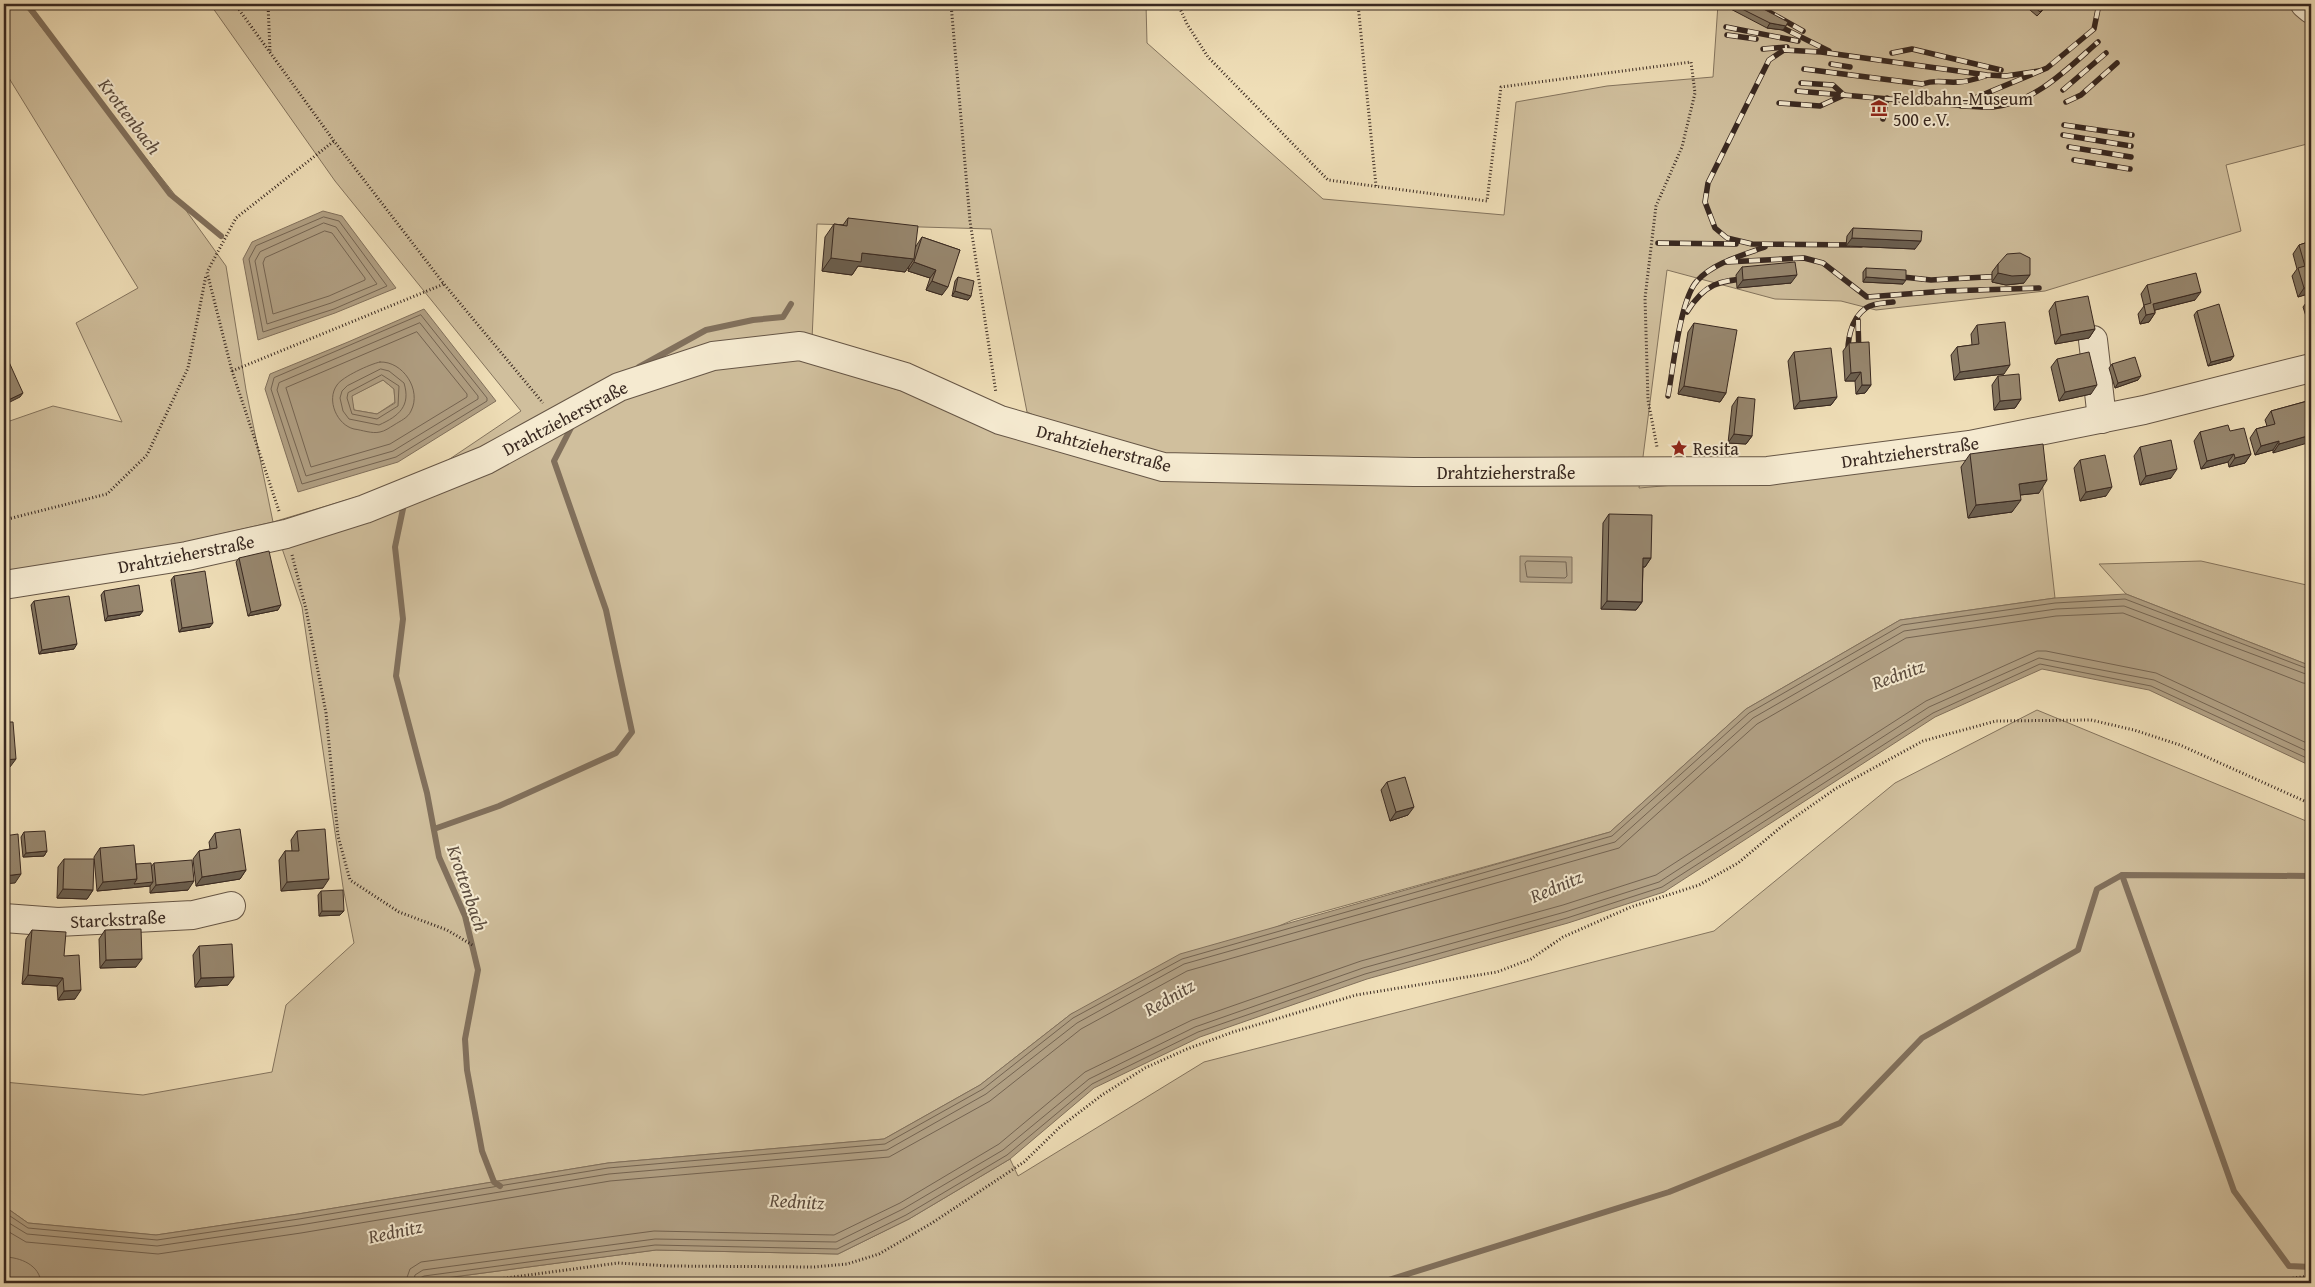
<svg xmlns="http://www.w3.org/2000/svg" width="2315" height="1287" viewBox="0 0 2315 1287" font-family="'Gentium Book Plus',serif">
  <rect width="100%" height="100%" fill="#efdeb7"/>
  <filter id="stains"><feTurbulence type="fractalNoise" baseFrequency=".004" numOctaves="4"/><feColorMatrix values="0 0 0 0 .2 0 0 0 0 .09 0 0 0 0 .02 0 0 0 .5 -.17"/></filter>
  <radialGradient id="worn" r=".72"><stop offset=".6" stop-color="#630" stop-opacity="0"/><stop offset="1" stop-color="#630" stop-opacity=".3"/></radialGradient>
  <g fill="#d0bf9d" stroke="#84745e" fill-rule="evenodd">
    <path d="M4,4H23L172,191L226,266L246,390L273,522L423,477L521,411L335,181L210,4H1146L1147,43L1323,199L1504,215L1516,102L1607,86L1713,77L1718,4H2311V143L2226,165L2241,231L2045,291L1876,310L1841,301L1775,299L1667,270L1639,488L2039,454L2055,598L1900,620L1746,709L1610,832L1293,920L1071,1014L980,1085L884,1139L608,1163L298,1214L156,1235L28,1223L4,1206V1082L143,1095L272,1072L286,1005L354,943L343,887L302,607L273,522L168,546L4,575V423L53,406L122,422L76,323L138,288L4,70ZM817,224L991,229L1027,412L1154,469L811,363Z"/>
    <polygon points="383,380 394,389 395,402 377,414 354,410 351,396"/>
    <polygon points="2201,561 2311,586 2311,666 2126,594 2099,564"/>
    <polygon points="2037,710 2311,823 2311,1283 408,1283 656,1250 838,1254 909,1219 1010,1159 1018,1176 1204,1062 1714,931 1895,783"/>
  </g>
  <g fill="#b1a084" stroke="#81705c" fill-rule="evenodd">
    <polygon points="323,211 342,216 396,288 335,313 258,340 243,259 252,242"/>
    <path d="M424,309L496,401L398,462L298,492L265,389L270,374L348,342ZM383,380L394,389L395,403L377,414L354,410L352,396Z"/>
    <polygon points="1520,556 1572,557 1572,583 1520,582"/>
    <polygon points="2126,594 2311,666 2311,766 2149,690 2042,669 1935,717 1664,892 1568,923 1367,979 1200,1037 1094,1088 1010,1159 909,1219 838,1254 656,1250 408,1283 28,1283 4,1275 4,1206 28,1223 156,1235 298,1214 608,1163 884,1139 980,1085 1071,1014 1180,954 1610,832 1746,709 1900,620 2055,598"/>
  </g>
  <g fill="none" stroke-linecap="round" stroke-linejoin="round">
    <g stroke="#746452" stroke-width="1">
      <polygon points="324,217 339,221 387,286 334,309 263,332 249,259 256,246"/>
      <polygon points="324,223 336,227 377,284 331,303 267,324 255,261 260,252"/>
      <polygon points="325,231 332,233 365,278 365,280 329,296 273,314 263,263 265,258"/>
      <polygon points="421,315 487,398 487,401 396,457 302,484 271,389 274,378"/>
      <polygon points="420,323 478,396 478,399 393,451 306,476 277,390 279,383"/>
      <polygon points="417,332 467,394 467,397 390,444 311,467 286,388"/>
      <path d="M380,362C403,361 422,390 411,411C408,418 400,421 394,425C389,428 385,431 380,432C372,434 362,430 354,429C337,425 326,400 337,385C342,377 370,364 380,362Z"/>
      <path d="M381,369L389,371L404,383C411,406 399,416 379,425L349,419L343,411L340,398L342,391L347,386Z"/>
      <polygon points="382,375 399,386 398,406 377,419 352,414 347,398 348,393"/>
      <polygon points="1527,561 1566,562 1567,576 1565,578 1527,577 1525,564"/>
      <polyline points="4,1212 28,1228 157,1240 299,1219 608,1168 885,1144 983,1089 1073,1018 1182,959 1612,836 1749,713 1902,625 2055,603 2125,599 2311,670"/>
      <polyline points="4,1220 27,1234 157,1246 300,1225 609,1174 887,1150 986,1094 1077,1023 1184,964 1615,842 1753,718 1904,631 2056,609 2124,606 2311,676"/>
      <polyline points="4,1229 26,1242 158,1254 301,1233 610,1181 889,1157 990,1101 1081,1029 1187,971 1619,848 1757,724 1906,638 2056,616 2123,613 2303,683 2311,684"/>
      <path d="M4,1257C20,1257 40,1265 41,1283"/>
      <polyline points="405,1283 410,1269 421,1262 654,1231 834,1235 900,1203 999,1144 1085,1072 1192,1020 1361,961 1563,905 1656,875 1926,701 2037,651 2046,651 2156,673 2311,745"/>
      <polyline points="413,1283 415,1275 423,1270 655,1239 836,1242 903,1209 1003,1150 1089,1079 1195,1027 1363,968 1565,912 1659,882 1929,707 2039,658 2154,680 2311,753"/>
      <polyline points="419,1283 420,1278 424,1276 655,1245 837,1249 906,1215 1007,1155 1092,1084 1198,1032 1365,974 1567,918 1662,887 1933,713 2040,664 2151,686 2311,760"/>
    </g>
    <g stroke="#81705c" stroke-width="6">
      <polyline points="27,4 170,194 221,236"/>
      <polyline points="639,367 706,330 753,320 783,317 791,304"/>
      <polyline points="404,504 395,547 403,619 396,676 427,793 439,857 465,916 478,970 465,1039 467,1070 482,1151 494,1182 500,1186"/>
      <polyline points="434,829 499,806 616,753 632,732 606,610 554,461 574,422"/>
      <polyline points="2122,875 2234,1191 2289,1266 2311,1267"/>
      <polyline points="1379,1283 1669,1192 1840,1123 1922,1038 2078,950 2097,889 2122,875 2311,876"/>
    </g>
    <g stroke="#665646" stroke-width="30">
      <g id="minor">
        <polyline points="2305,4 2311,9"/>
        <polyline points="2093,340 2102,419"/>
        <polyline points="4,585 187,556 286,534 365,509 486,460 619,387 713,356 800,346 905,377 1000,420 1163,467 1414,472 1768,471 1970,445 2144,410 2311,368"/>
        <polyline points="4,918 58,922 193,915 231,906"/>
      </g>
    </g>
    <g stroke="#382820" stroke-width="3" stroke-dasharray="1 2.5" stroke-linecap="butt">
      <polyline points="235,4 334,141 444,284 543,403"/>
      <polyline points="268,4 270,51"/>
      <polyline points="951,4 970,221 996,393"/>
      <polyline points="1178,4 1187,24 1208,57 1328,180 1487,201 1501,87 1691,62 1695,93 1682,147 1656,206 1645,298 1648,400 1657,447"/>
      <polyline points="1358,4 1376,186"/>
      <polyline points="232,371 444,284"/>
      <polyline points="279,511 232,371 207,272 236,218 334,141"/>
      <polyline points="4,520 107,494 147,455 188,368 206,275"/>
      <polyline points="292,555 306,609 326,713 338,836 350,880 399,912 447,930 474,946"/>
      <polyline points="469,1283 618,1263 670,1266 814,1267 847,1264 879,1254 932,1223 1024,1162 1060,1127 1102,1095 1145,1068 1187,1049 1233,1032 1356,995 1497,972 1531,959 1563,937 1631,907 1699,885 1738,863 1781,827 1835,789 1923,741 1996,721 2091,720 2134,730 2180,745 2311,804"/>
      <polyline points="2251,1283 2311,1276"/>
    </g>
    <use href="#minor" stroke="#f5ead0" stroke-width="28"/>
    <g stroke="#382820" stroke-width="5.5">
      <g id="rail">
        <polyline points="1755,4 1803,31"/>
        <polyline points="1771,22 1829,51"/>
        <polyline points="1726,27 1798,41"/>
        <polyline points="1727,35 1756,39"/>
        <polyline points="1763,49 1787,47"/>
        <polyline points="1892,53 1912,49 2001,70"/>
        <polyline points="1831,64 1850,67"/>
        <path d="M1804,69L1922,84C1937,79 1943,83 1958,82C1967,82 1976,79 1985,76"/>
        <polyline points="1801,83 1833,85 1844,95"/>
        <polyline points="2063,90 2106,53"/>
        <polyline points="1797,91 1958,105 2047,68 2094,29 2099,4"/>
        <polyline points="2066,102 2081,95 2117,63"/>
        <polyline points="1779,103 1820,106 1842,96"/>
        <path d="M1961,106C1971,106 1983,108 1993,107C2036,102 2067,69 2098,42"/>
        <polyline points="1883,119 1887,98"/>
        <polyline points="2064,125 2132,135"/>
        <polyline points="2063,135 2131,146"/>
        <polyline points="2069,147 2131,157"/>
        <polyline points="2074,160 2130,169"/>
        <polyline points="1658,243 1736,244"/>
        <polyline points="1861,245 1752,244 1727,238 1715,228 1705,202 1708,183 1769,60 1784,50 1821,52 1987,75 2006,76 2039,71"/>
        <polyline points="1727,262 1804,258 1823,263 1867,297 1946,291 2039,288"/>
        <polyline points="1893,276 1931,280 2004,276"/>
        <path d="M1687,312C1705,283 1719,281 1751,278"/>
        <polyline points="1858,320 1859,357"/>
        <path d="M1848,359C1847,342 1850,319 1866,308C1873,303 1885,303 1893,302"/>
        <path d="M1668,396C1673,370 1680,299 1697,281C1713,263 1743,255 1765,247"/>
      </g>
    </g>
    <use href="#rail" stroke="#f5ead0" stroke-width="4" stroke-dasharray="11" stroke-linecap="butt"/>
  </g>
  <g fill="#82745f" stroke="#382820">
    <polygon points="1723,4 1754,4 1786,26 1783,30 1767,28 1723,5"/>
    <polygon points="2023,4 2049,4 2037,16"/>
    <polygon points="2311,165 2311,175 2309,168"/>
    <polygon points="848,218 915,249 916,246 922,237 960,250 942,295 926,290 930,278 908,271 909,265 905,272 858,266 852,275 822,271 825,237 834,224 843,225"/>
    <polygon points="1853,228 1915,249 1846,246 1847,236"/>
    <polygon points="2311,241 2311,293 2298,297 2292,276 2297,269 2293,254 2299,245"/>
    <polygon points="1998,264 2024,283 2006,285 1992,282 1992,272"/>
    <polygon points="1742,267 1791,283 1737,288 1736,275"/>
    <polygon points="1866,268 1903,284 1863,282 1863,272"/>
    <polygon points="958,277 971,296 968,300 952,296 955,281"/>
    <polygon points="2147,285 2195,300 2155,310 2155,313 2149,322 2140,324 2138,314 2144,306 2141,294"/>
    <polygon points="2311,301 2311,332 2303,307 2306,303"/>
    <polygon points="2055,302 2095,329 2089,338 2055,344 2049,311"/>
    <polygon points="2197,311 2231,360 2208,366 2194,315"/>
    <polygon points="1694,323 1726,393 1720,402 1678,394 1688,332"/>
    <polygon points="1977,325 2004,374 1954,380 1951,355 1957,347 1972,345 1971,334"/>
    <polygon points="1849,343 1871,385 1865,393 1856,394 1855,381 1845,381 1843,351"/>
    <polygon points="1794,352 1837,397 1831,405 1794,409 1788,361"/>
    <polygon points="2057,359 2091,394 2059,401 2051,367"/>
    <polygon points="2112,364 2138,380 2115,388 2109,368"/>
    <polygon points="1998,376 2021,399 2015,408 1994,410 1992,385"/>
    <polygon points="1738,397 1752,436 1746,444 1728,443 1732,406"/>
    <polygon points="2311,400 2273,453 2273,450 2255,455 2250,438 2256,429 2267,426 2265,420 2271,411"/>
    <polygon points="2230,431 2251,454 2245,463 2229,467 2228,462 2201,469 2194,441 2200,432"/>
    <polygon points="2140,447 2171,478 2140,485 2134,456"/>
    <polygon points="1970,454 2039,493 2020,495 2012,512 1968,518 1961,467"/>
    <polygon points="2080,460 2106,496 2080,501 2074,468"/>
    <polygon points="1609,514 1651,558 1645,567 1643,567 1642,602 1636,610 1601,609 1603,523"/>
    <polygon points="239,558 278,610 248,616 236,562"/>
    <polygon points="174,576 210,627 179,632 171,580"/>
    <polygon points="104,591 140,615 105,621 101,595"/>
    <polygon points="34,601 74,649 39,654 31,605"/>
    <polygon points="1387,782 1408,815 1390,821 1381,790"/>
    <polygon points="297,831 323,888 281,891 279,860 285,851 292,851 291,840"/>
    <polygon points="24,832 47,851 44,856 23,857 21,837"/>
    <polygon points="215,833 246,870 240,879 196,886 193,859 199,851 210,849 209,842"/>
    <polygon points="100,848 136,864 151,867 154,863 188,890 150,893 150,886 97,891 94,857"/>
    <polygon points="64,859 93,890 87,899 57,898 58,867"/>
    <polygon points="321,891 340,915 319,916 318,895"/>
    <polygon points="32,930 64,956 75,999 58,1000 57,986 22,984 26,939"/>
    <polygon points="105,930 136,967 100,968 99,939"/>
    <polygon points="199,946 228,985 195,987 193,955"/>
  </g>
  <g fill="#6a5e4e" stroke="#382820">
    <polygon points="1770,23 1786,26 1783,30 1767,28"/>
    <polygon points="1852,238 1921,241 1915,249 1846,246"/>
    <polygon points="862,253 914,259 905,272 858,266 852,275 822,271 831,258"/>
    <polygon points="914,262 936,270 930,278 908,271"/>
    <polygon points="1998,273 2030,275 2024,283 2006,285 1992,282"/>
    <polygon points="1797,275 1791,283 1737,288 1743,280"/>
    <polygon points="1866,277 1906,280 1903,284 1863,282"/>
    <polygon points="932,281 948,287 942,295 926,290"/>
    <polygon points="2311,286 2311,293 2298,297 2304,288"/>
    <polygon points="955,291 971,296 968,300 952,296"/>
    <polygon points="2201,292 2195,300 2147,312 2153,304"/>
    <polygon points="2155,313 2149,322 2140,324 2146,315"/>
    <polygon points="2095,329 2089,338 2055,344 2061,335"/>
    <polygon points="2234,356 2231,360 2208,366 2211,362"/>
    <polygon points="2010,365 2004,374 1954,380 1960,372"/>
    <polygon points="1861,372 1855,381 1845,381 1851,373"/>
    <polygon points="2141,376 2138,380 2115,388 2118,383"/>
    <polygon points="1862,385 1871,385 1865,393 1856,394"/>
    <polygon points="2097,385 2091,394 2059,401 2065,392"/>
    <polygon points="1684,386 1726,393 1720,402 1678,394"/>
    <polygon points="23,393 20,397 4,405 4,402"/>
    <polygon points="1837,397 1831,405 1794,409 1800,401"/>
    <polygon points="2021,399 2015,408 1994,410 2000,401"/>
    <polygon points="1734,434 1752,436 1746,444 1728,443"/>
    <polygon points="2311,435 2311,442 2273,453 2279,444"/>
    <polygon points="2279,441 2273,450 2255,455 2261,446"/>
    <polygon points="2234,454 2228,462 2201,469 2207,461"/>
    <polygon points="2251,454 2245,463 2229,467 2235,458"/>
    <polygon points="2177,469 2171,478 2140,485 2146,476"/>
    <polygon points="2047,480 2039,493 2010,496 2019,484"/>
    <polygon points="2112,487 2106,496 2080,501 2086,492"/>
    <polygon points="2021,500 2012,512 1968,518 1976,505"/>
    <polygon points="1643,558 1651,558 1645,567 1637,566"/>
    <polygon points="1607,601 1642,602 1636,610 1601,609"/>
    <polygon points="281,605 278,610 248,616 251,612"/>
    <polygon points="143,611 140,615 105,621 108,616"/>
    <polygon points="213,623 210,627 179,632 182,628"/>
    <polygon points="77,644 74,649 39,654 42,650"/>
    <polygon points="16,759 10,767 4,768 4,760"/>
    <polygon points="1414,807 1408,815 1390,821 1396,812"/>
    <polygon points="47,851 44,856 23,857 26,853"/>
    <polygon points="246,870 240,879 196,886 202,877"/>
    <polygon points="21,874 15,883 4,884 4,876"/>
    <polygon points="137,879 153,882 150,886 97,891 103,882"/>
    <polygon points="329,879 323,888 281,891 287,882"/>
    <polygon points="194,881 188,890 150,893 156,885"/>
    <polygon points="63,889 93,890 87,899 57,898"/>
    <polygon points="322,911 344,911 340,915 319,916"/>
    <polygon points="142,959 136,967 100,968 106,960"/>
    <polygon points="28,975 63,978 57,986 22,984"/>
    <polygon points="234,977 228,985 195,987 201,978"/>
    <polygon points="81,990 75,999 58,1000 64,991"/>
  </g>
  <g fill="#97876f" stroke="#382820">
    <polygon points="1732,4 1754,4 1788,22 1786,26 1770,23"/>
    <polygon points="2031,4 2048,4 2040,12"/>
    <polygon points="848,218 918,226 914,259 862,253 861,262 831,258 834,224 847,226"/>
    <polygon points="1853,228 1922,231 1921,241 1852,238"/>
    <polygon points="922,237 960,250 948,287 932,281 936,270 914,262"/>
    <polygon points="2311,241 2311,286 2304,288 2298,268 2305,266 2299,245"/>
    <polygon points="2020,253 2030,258 2030,275 2012,276 1998,273 1998,264 2007,254"/>
    <polygon points="1795,262 1797,275 1743,280 1742,267"/>
    <polygon points="1866,268 1906,270 1906,280 1866,277"/>
    <polygon points="2196,273 2201,292 2153,304 2155,313 2146,315 2144,305 2151,303 2147,285"/>
    <polygon points="958,277 974,281 971,296 955,291"/>
    <polygon points="2088,296 2095,329 2061,335 2055,302"/>
    <polygon points="2311,301 2311,319 2306,303"/>
    <polygon points="2219,304 2234,356 2211,362 2197,311"/>
    <polygon points="2005,322 2010,365 1960,372 1957,347 1979,344 1977,325"/>
    <polygon points="1694,323 1737,330 1726,393 1684,386"/>
    <polygon points="1869,342 1871,385 1862,385 1861,372 1851,373 1849,343"/>
    <polygon points="1831,348 1837,397 1800,401 1794,352"/>
    <polygon points="4,351 23,393 4,402"/>
    <polygon points="2089,352 2097,385 2065,392 2057,359"/>
    <polygon points="2135,357 2141,376 2118,383 2112,364"/>
    <polygon points="2019,374 2021,399 2000,401 1998,376"/>
    <polygon points="1738,397 1755,399 1752,436 1734,434"/>
    <polygon points="2311,400 2311,435 2279,444 2279,441 2261,446 2256,429 2275,424 2271,411"/>
    <polygon points="2228,425 2230,431 2244,428 2251,454 2235,458 2234,454 2207,461 2200,432"/>
    <polygon points="2171,440 2177,469 2146,476 2140,447"/>
    <polygon points="2043,444 2047,480 2019,484 2021,500 1976,505 1970,454"/>
    <polygon points="2105,455 2112,487 2086,492 2080,460"/>
    <polygon points="1609,514 1652,515 1651,558 1643,558 1642,602 1607,601"/>
    <polygon points="269,551 281,605 251,612 239,558"/>
    <polygon points="205,571 213,623 182,628 174,576"/>
    <polygon points="139,585 143,611 108,616 104,591"/>
    <polygon points="69,596 77,644 42,650 34,601"/>
    <polygon points="4,722 13,722 16,759 4,760"/>
    <polygon points="1405,777 1414,807 1396,812 1387,782"/>
    <polygon points="240,829 246,870 202,877 199,851 217,848 215,833"/>
    <polygon points="325,829 329,879 287,882 285,851 299,851 297,831"/>
    <polygon points="45,831 47,851 26,853 24,832"/>
    <polygon points="18,834 21,874 4,876 4,836"/>
    <polygon points="134,845 137,879 103,882 100,848"/>
    <polygon points="64,859 94,859 93,890 63,889"/>
    <polygon points="192,860 194,881 156,885 154,863"/>
    <polygon points="151,863 153,882 134,884 137,879 136,864"/>
    <polygon points="343,890 344,911 322,911 321,891"/>
    <polygon points="141,929 142,959 106,960 105,930"/>
    <polygon points="32,930 66,932 64,956 79,955 81,990 64,991 63,978 28,975"/>
    <polygon points="232,944 234,977 201,978 199,946"/>
  </g>
  <defs>
    <g id="museum-bare" transform="scale(1.35)"><path d="M0-6L6-3V-2H-6V-3ZM-5-1h2V3h-2ZM-1-1h2V3h-2ZM3-1h2V3H3ZM-6 4H6V6H-6Z" fill="#8f2418" stroke="#f5ead0" stroke-width="2.5" paint-order="stroke"/></g>
    <g id="sight-bare" transform="scale(1.35)"><path d="M0-6L1.8-2.2L6-1.7L2.9 1.2L3.7 5.4L0 3.3L-3.7 5.4L-2.9 1.2L-6-1.7L-1.8-2.2Z" fill="#8f2418" stroke="#f5ead0" stroke-width="2.5" paint-order="stroke"/></g>
  </defs>
  <g fill-rule="evenodd">
    <use href="#museum-bare" x="1879" y="108"/>
    <use href="#sight-bare" x="1679" y="448"/>
  </g>
  <g text-anchor="middle" dominant-baseline="central" stroke-width="4" stroke-linejoin="round" paint-order="stroke">
    <g font-size="18" fill="#382820" stroke="#f5ead0" text-anchor="start">
      <text x="1893" y="98">Feldbahn-Museum<tspan x="1893" dy="21">500 e.V.</tspan></text>
      <text x="1693" y="448">Resita</text>
    </g>
    <g font-size="18" fill="#382820" stroke="#f5ead0">
      <text transform="translate(565 418) rotate(-28)">Drahtzieherstraße</text>
      <text transform="translate(1104 448) rotate(15)">Drahtzieherstraße</text>
      <text transform="translate(1910 452) rotate(-8)">Drahtzieherstraße</text>
      <text x="1506" y="472">Drahtzieherstraße</text>
      <text transform="translate(186 554) rotate(-11)">Drahtzieherstraße</text>
      <text transform="translate(118 919) rotate(-3)">Starckstraße</text>
    </g>
    <g font-size="19" font-style="italic" fill="#5c4c3e" stroke="#f5ead0">
      <text transform="translate(130 116) rotate(53)">Krottenbach</text>
      <text transform="translate(1898 674) rotate(-20)">Rednitz</text>
      <text transform="translate(1556 886) rotate(-23)">Rednitz</text>
      <text transform="translate(468 888) rotate(71)">Krottenbach</text>
      <text transform="translate(1169 997) rotate(-30)">Rednitz</text>
      <text transform="translate(797 1201) rotate(3)">Rednitz</text>
      <text transform="translate(395 1231) rotate(-12)">Rednitz</text>
    </g>
  </g>
  <rect width="2315" height="1287" fill="none" stroke="#efdeb7" stroke-width="20"/>
  <rect x="5" y="5" width="2305" height="1277" fill="none" stroke="#382820" stroke-width="2.5"/>
  <rect x="10" y="10" width="2295" height="1267" fill="none" stroke="#382820"/>
  <rect width="100%" height="100%" filter="url(#stains)"/>
  <rect width="100%" height="100%" fill="url(#worn)"/>
</svg>
